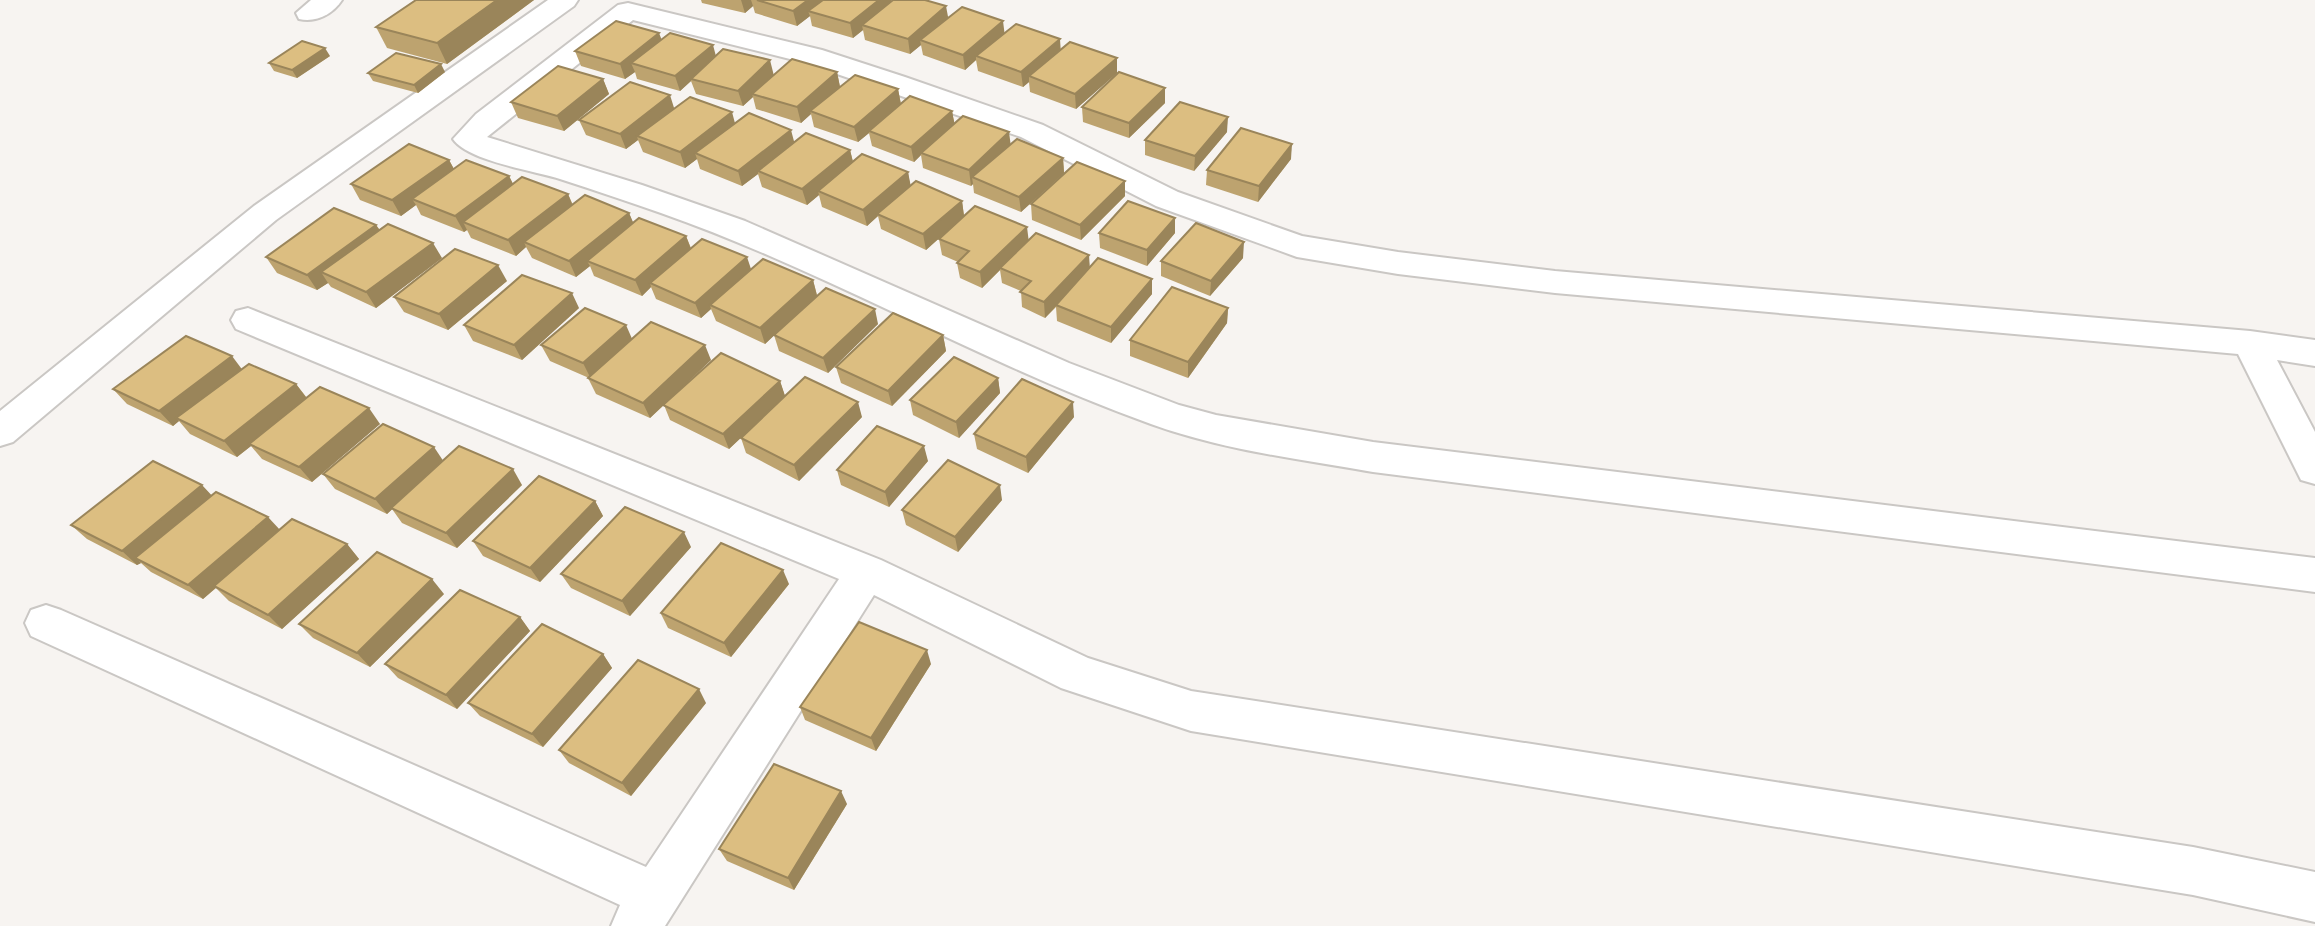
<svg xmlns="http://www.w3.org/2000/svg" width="2315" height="926" viewBox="0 0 2315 926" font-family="'DM Sans',sans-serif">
  <rect width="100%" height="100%" fill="#f7f4f1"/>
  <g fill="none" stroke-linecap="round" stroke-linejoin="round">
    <g stroke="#cac7c4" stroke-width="4">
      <g id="minor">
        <path d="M311,0H342C333,14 316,23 299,19L296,13Z"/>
        <polygon points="548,0 578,0 574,6 276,220 13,442 0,446 0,411 254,206"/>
        <path d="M628,3L822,50L905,77L1043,125L1178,192L1302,236L1398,252L1555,271L2250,331L2315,340V366L2277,360L2315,432V484L2301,480L2238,354L1555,293L1398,274L1297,257L1156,206L1021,137L802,62L633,20L487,137L642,185L745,221L1069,363L1179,405L1216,415L1373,442L2315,558V592L1373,472C1298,459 1223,450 1151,424C983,364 829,272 661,213C627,201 594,190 560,179C534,171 468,161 453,139L476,114L618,5Z"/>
        <polygon points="248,308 881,560 1088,658 1191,691 2193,847 2315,872 2315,922 2193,895 1191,731 1061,688 874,595 665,926 611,926 620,905 31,636 25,623 31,610 46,605 61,610 646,867 839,579 236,329 231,320 236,311"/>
      </g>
    </g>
    <use href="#minor" fill="#fff" fill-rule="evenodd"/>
  </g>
  <g fill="#bda36f">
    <polygon points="416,0 534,0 447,64 387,48 376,27"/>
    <polygon points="701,0 891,0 891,2 948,18 1061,49 1117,58 1117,73 1076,109 1030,92 1029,82 1023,87 978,71 976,60 965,70 923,55 921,45 910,54 865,40 863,30 853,38 812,26 810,16 797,26 755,13 753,6 745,13 702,3"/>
    <polygon points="662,39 774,75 837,72 840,87 898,89 901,104 952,111 954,123 1011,145 1063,158 1064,173 1021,212 974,193 973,184 971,186 923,168 921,155 914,162 872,146 869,133 858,142 814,127 811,114 801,123 756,109 753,97 743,106 696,94 691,81 680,91 637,79 635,72 625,79 581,66 575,51"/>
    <polygon points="330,56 297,78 274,71 269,63"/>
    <polygon points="445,72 418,93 373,81 368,73"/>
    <polygon points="603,79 609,94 564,131 518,118 511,102"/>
    <polygon points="1165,103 1129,138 1083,122 1082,107"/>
    <polygon points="675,108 735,123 794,143 850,150 853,162 908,172 910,186 962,201 964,216 926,250 881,229 878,216 867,226 822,207 819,195 807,205 762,187 758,174 742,186 700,169 697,159 685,168 643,152 638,140 626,149 586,135 579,120"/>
    <polygon points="1227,132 1194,171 1145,155 1145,140"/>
    <polygon points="1291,159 1258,202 1206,185 1207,170"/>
    <polygon points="449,160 454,169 509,176 513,184 568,194 573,205 629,213 633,223 686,236 691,248 751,269 813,280 817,295 878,324 828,373 779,351 774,335 765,344 716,321 711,309 701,318 656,299 651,287 642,296 594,276 590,266 576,277 532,258 526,247 516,256 471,238 467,230 464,232 421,215 416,205 401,216 360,200 351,184"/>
    <polygon points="1125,196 1081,240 1032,220 1031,204"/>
    <polygon points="1175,218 1175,233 1147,266 1100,248 1099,233"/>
    <polygon points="376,225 380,230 442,258 376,308 331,287 328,283 317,290 277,273 266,257"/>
    <polygon points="939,239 1028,240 1152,294 1111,343 1057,321 1056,307 1045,318 1022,307 1021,291 1002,283 1000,270 982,288 960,278 957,263 958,262 942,255"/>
    <polygon points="1243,258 1210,296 1161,276 1161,261"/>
    <polygon points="507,281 448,330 404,312 394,297"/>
    <polygon points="579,308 522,360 473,341 464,325"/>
    <polygon points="1228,308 1227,323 1188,378 1130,356 1130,340"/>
    <polygon points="943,335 946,351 892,406 841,383 836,367"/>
    <polygon points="632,339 711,360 675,394 780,381 785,396 729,449 670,420 664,405 650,418 596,394 588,378 589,378 550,361 541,345"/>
    <polygon points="242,369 296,384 307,398 380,424 312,482 262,459 251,446 237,457 190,434 179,421 173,426 127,404 113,389"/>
    <polygon points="998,378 1000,393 959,438 913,415 910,400"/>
    <polygon points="862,417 799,481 746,453 741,438"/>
    <polygon points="1074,417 1028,473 977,449 974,434"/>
    <polygon points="443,460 522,485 457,548 402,523 392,509 387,514 335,489 323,474"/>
    <polygon points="928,461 889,507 841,485 837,470"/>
    <polygon points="212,495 279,530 347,544 359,559 282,629 229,601 216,588 203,599 151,572 141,563 137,565 87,539 71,525"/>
    <polygon points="1002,500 958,552 906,525 902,510"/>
    <polygon points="595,501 603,516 540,582 483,556 473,541"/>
    <polygon points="691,547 630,616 571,588 561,574"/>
    <polygon points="789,584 731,657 668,628 661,614"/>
    <polygon points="444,594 370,667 313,638 299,624"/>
    <polygon points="520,617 530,631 457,709 398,678 385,664"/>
    <polygon points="603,654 612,668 543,747 480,716 468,703"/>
    <polygon points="931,664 876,751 805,720 800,707"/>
    <polygon points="706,703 631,796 569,763 559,750"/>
    <polygon points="847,804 794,890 727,861 719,849"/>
  </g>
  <g fill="#9a855a">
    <polygon points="497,0 534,0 447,64 437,43"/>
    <polygon points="741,0 751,0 753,6 745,13"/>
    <polygon points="808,0 831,0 808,11 810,16 797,26 793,11"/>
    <polygon points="879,0 891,0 892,7 862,25 863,30 853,38 850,23"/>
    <polygon points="946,6 949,22 920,40 921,45 910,54 908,39"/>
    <polygon points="1003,21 1005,37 976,56 976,60 965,70 963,55"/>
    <polygon points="659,33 665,48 631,63 635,72 625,79 620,64"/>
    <polygon points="1060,39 1061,54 1029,76 1029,82 1023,87 1021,72"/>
    <polygon points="713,45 717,60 691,79 691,81 680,91 675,76"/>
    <polygon points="325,48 330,56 297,78 292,70"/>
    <polygon points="1117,58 1117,73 1076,109 1075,94"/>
    <polygon points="770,60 774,76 752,94 753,97 743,106 738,91"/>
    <polygon points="441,64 445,72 418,93 414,85"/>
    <polygon points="837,72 840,87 810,111 811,114 801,123 797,107"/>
    <polygon points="603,79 609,94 564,131 557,116"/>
    <polygon points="1165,88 1165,103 1129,138 1129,123"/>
    <polygon points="898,89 901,105 869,131 869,133 858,142 854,127"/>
    <polygon points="670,95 675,111 637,136 638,140 626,149 620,134"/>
    <polygon points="952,111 955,126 921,153 921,155 914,162 911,147"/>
    <polygon points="732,112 736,127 695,153 697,159 685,168 680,152"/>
    <polygon points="1228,117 1227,132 1194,171 1195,156"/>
    <polygon points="791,130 795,145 758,171 758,174 742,186 738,171"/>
    <polygon points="1009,132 1011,147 972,177 973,184 971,186 969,170"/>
    <polygon points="1292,144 1291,159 1258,202 1259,186"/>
    <polygon points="850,150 854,166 818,191 819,195 807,205 802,189"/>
    <polygon points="1063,158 1064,173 1021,212 1019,197"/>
    <polygon points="449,160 457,175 412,199 416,205 401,216 392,200"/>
    <polygon points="908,172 911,187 877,214 878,216 867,226 863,210"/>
    <polygon points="509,176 517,192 463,222 467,230 464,232 455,216"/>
    <polygon points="1125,181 1125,196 1081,240 1080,225"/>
    <polygon points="568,194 574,209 524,242 526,247 516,256 508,240"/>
    <polygon points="962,201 964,216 926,250 923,234"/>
    <polygon points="629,213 636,229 587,261 590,266 576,277 569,261"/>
    <polygon points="1175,218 1175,233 1147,266 1147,250"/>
    <polygon points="376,225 386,240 321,272 328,283 317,290 307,275"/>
    <polygon points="1027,227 1029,243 1000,268 1000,270 982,288 980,272"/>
    <polygon points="686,236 692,252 650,283 651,287 642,296 635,280"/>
    <polygon points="1244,242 1243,258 1210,296 1211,281"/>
    <polygon points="433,243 442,258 376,308 366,292"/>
    <polygon points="1089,255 1090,270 1045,318 1044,302"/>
    <polygon points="747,257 752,272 710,305 711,309 701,318 695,303"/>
    <polygon points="498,265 507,281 448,330 439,314"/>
    <polygon points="1152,279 1152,294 1111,343 1111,327"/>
    <polygon points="813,280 817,296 765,344 760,328"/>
    <polygon points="572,293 579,308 522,360 514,345"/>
    <polygon points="1228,308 1227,323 1188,378 1188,362"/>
    <polygon points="875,309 878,324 828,373 823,358"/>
    <polygon points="626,325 633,341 591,379 583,363"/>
    <polygon points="943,335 946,351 892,406 888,391"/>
    <polygon points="705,345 711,360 650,418 643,403"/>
    <polygon points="232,356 244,372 176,418 179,421 173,426 159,411"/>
    <polygon points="998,378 1000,393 959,438 956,422"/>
    <polygon points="780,381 785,396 729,449 723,434"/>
    <polygon points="296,384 308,400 249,444 251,446 237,457 224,441"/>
    <polygon points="858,402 862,417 799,481 794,465"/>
    <polygon points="1073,402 1074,417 1028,473 1026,457"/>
    <polygon points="369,408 380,424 312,482 299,467"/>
    <polygon points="924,446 928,461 889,507 885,492"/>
    <polygon points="434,447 444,462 387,514 375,499"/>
    <polygon points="513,469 522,485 457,548 446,533"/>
    <polygon points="202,485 216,500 135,558 141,563 137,565 122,551"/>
    <polygon points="1000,485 1002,500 958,552 955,537"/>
    <polygon points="595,501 603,516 540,582 530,568"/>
    <polygon points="268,517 281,531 203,599 188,585"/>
    <polygon points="684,532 691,547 630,616 622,601"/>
    <polygon points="347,544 359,559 282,629 268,615"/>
    <polygon points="783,570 789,584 731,657 724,643"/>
    <polygon points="432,579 444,594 370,667 357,653"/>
    <polygon points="520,617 530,631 457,709 446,695"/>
    <polygon points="927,650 931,664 876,751 871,738"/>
    <polygon points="603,654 612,668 543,747 532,734"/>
    <polygon points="699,689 706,703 631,796 622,783"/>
    <polygon points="841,791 847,804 794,890 788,878"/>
  </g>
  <g fill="#dcbe81" stroke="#9a855a" stroke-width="2">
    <polygon points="416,0 497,0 437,43 376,27"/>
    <polygon points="757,0 808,0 793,11"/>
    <polygon points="823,0 879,0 850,23 808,11"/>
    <polygon points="893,0 925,0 946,6 908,39 862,25"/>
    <polygon points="962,7 1003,21 963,55 920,40"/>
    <polygon points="616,21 659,33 620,64 575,51"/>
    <polygon points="1016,24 1060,39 1021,72 976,56"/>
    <polygon points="670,33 713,45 675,76 631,63"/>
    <polygon points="302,41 325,48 292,70 269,63"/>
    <polygon points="1070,42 1117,58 1075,94 1029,76"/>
    <polygon points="723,49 770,60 738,91 691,79"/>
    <polygon points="396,53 441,64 414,85 368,73"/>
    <polygon points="792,59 837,72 797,107 752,94"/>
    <polygon points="558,66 603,79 557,116 511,102"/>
    <polygon points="1119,72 1165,88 1129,123 1082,107"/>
    <polygon points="855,75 898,89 854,127 810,111"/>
    <polygon points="630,82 670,95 620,134 579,120"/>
    <polygon points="910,96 952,111 911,147 869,131"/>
    <polygon points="690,97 732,112 680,152 637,136"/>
    <polygon points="1180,102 1228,117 1195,156 1145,140"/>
    <polygon points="749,113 791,130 738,171 695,153"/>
    <polygon points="963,116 1009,132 969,170 921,153"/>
    <polygon points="1241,128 1292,144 1259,186 1207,170"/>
    <polygon points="806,133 850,150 802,189 758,171"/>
    <polygon points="1017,139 1063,158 1019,197 972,177"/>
    <polygon points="409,144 449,160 392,200 351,184"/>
    <polygon points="862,154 908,172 863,210 818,191"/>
    <polygon points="466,160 509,176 455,216 412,199"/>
    <polygon points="1077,162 1125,181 1080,225 1031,204"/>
    <polygon points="522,177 568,194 508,240 463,222"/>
    <polygon points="916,181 962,201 923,234 877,214"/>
    <polygon points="585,195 629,213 569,261 524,242"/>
    <polygon points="1128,201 1175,218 1147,250 1099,233"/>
    <polygon points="975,206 1027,227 980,272 957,263 969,251 939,239"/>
    <polygon points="334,208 376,225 307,275 266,257"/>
    <polygon points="639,218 686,236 635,280 587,261"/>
    <polygon points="1196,223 1244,242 1211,281 1161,261"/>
    <polygon points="388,224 433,243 366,292 321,272"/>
    <polygon points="1036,233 1089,255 1044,302 1020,292 1031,281 1000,268"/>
    <polygon points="702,239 747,257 695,303 650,283"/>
    <polygon points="455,249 498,265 439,314 394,297"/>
    <polygon points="1098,258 1152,279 1111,327 1056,305"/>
    <polygon points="763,259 813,280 760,328 710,305"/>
    <polygon points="522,275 572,293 514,345 464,325"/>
    <polygon points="1172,287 1228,308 1188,362 1130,340"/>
    <polygon points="826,288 875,309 823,358 774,335"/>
    <polygon points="585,308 626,325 583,363 541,345"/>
    <polygon points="893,313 943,335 888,391 836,367"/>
    <polygon points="651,322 705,345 643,403 588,378"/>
    <polygon points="186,336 232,356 159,411 113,389"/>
    <polygon points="721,353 780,381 723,434 663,405"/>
    <polygon points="954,357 998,378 956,422 910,400"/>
    <polygon points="249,364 296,384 224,441 176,418"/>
    <polygon points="805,377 858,402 794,465 741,438"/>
    <polygon points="1022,379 1073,402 1026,457 974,434"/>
    <polygon points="320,387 369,408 299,467 249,444"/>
    <polygon points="383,424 434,447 375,499 323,474"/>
    <polygon points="877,426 924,446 885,492 837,470"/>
    <polygon points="459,446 513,469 446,533 391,508"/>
    <polygon points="948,460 1000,485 955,537 902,510"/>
    <polygon points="153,461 202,485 122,551 71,525"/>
    <polygon points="539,476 595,501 530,568 473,541"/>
    <polygon points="216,492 268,517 188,585 135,558"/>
    <polygon points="625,507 684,532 622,601 561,574"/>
    <polygon points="292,519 347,544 268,615 214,586"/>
    <polygon points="721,543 783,570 724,643 661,613"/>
    <polygon points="377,552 432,579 357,653 299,624"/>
    <polygon points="460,590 520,617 446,695 385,664"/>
    <polygon points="859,622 927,650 871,738 800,707"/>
    <polygon points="542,624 603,654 532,734 468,703"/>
    <polygon points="638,660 699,689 622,783 559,750"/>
    <polygon points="774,764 841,791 788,878 719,849"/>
  </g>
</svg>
